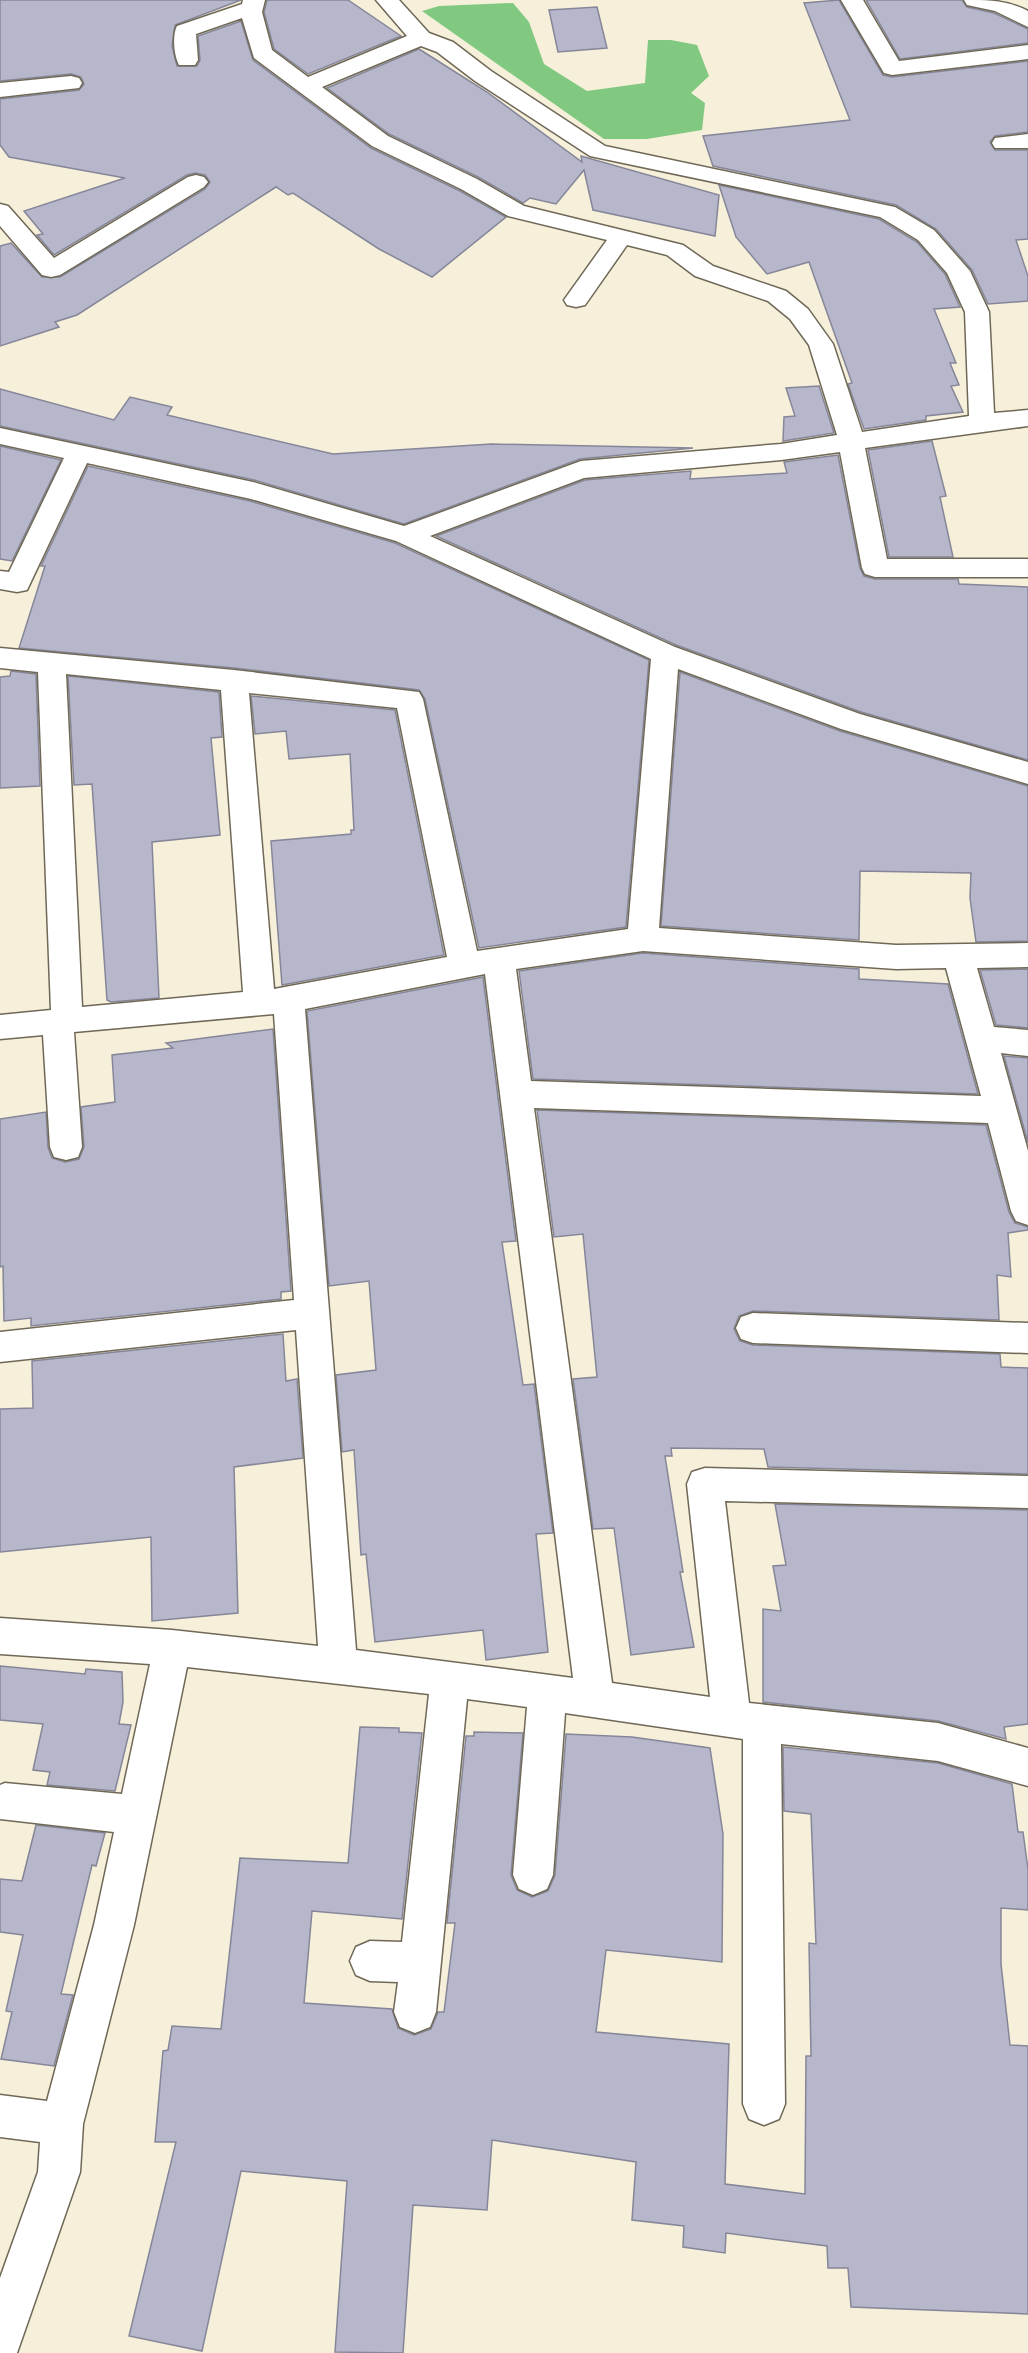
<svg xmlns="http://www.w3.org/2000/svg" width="1028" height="2353" viewBox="0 0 1028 2353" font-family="'Source Serif 4',serif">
  <rect width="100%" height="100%" fill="#f6efda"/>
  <polygon fill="#81c981" points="513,3 529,22 544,64 587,91 645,83 648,40 671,40 697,45 709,76 691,93 705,103 702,130 647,139 604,139 422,11 439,6"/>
  <g fill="#b6b7ca" stroke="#868699" stroke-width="1.5">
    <polygon points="0,0 241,0 175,25 172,46 177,66 197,66 200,60 198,36 241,21 253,60 371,148 460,191 506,217 432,277 379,249 293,193 288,195 276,187 77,315 55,322 59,327 0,346 0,246 11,243 42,277 60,277 205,189 210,182 205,175 195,173 187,175 54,255 37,235 43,234 24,211 125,178 9,157 0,145 0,99 79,90 84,84 81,77 71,74 0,81"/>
    <polygon points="267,0 348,0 401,36 308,74 274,49 264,12"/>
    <polygon points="839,0 883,75 892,77 1028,61 1028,132 995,136 990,142 995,150 1028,150 1028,239 1016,240 1028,276 1028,301 988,304 972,270 936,229 896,205 713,166 703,136 850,120 804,3"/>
    <polygon points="866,0 962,0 967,7 994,13 1028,29 1028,43 900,59"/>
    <polygon points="597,7 607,48 558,52 549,10"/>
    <polygon points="419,49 487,92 582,162 581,156 719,195 715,236 593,210 584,170 556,204 530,198 523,203 478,177 389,134 327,88"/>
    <polygon points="719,185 879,219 917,242 945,274 960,307 934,309 956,363 950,363 959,385 951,386 963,412 926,416 926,420 864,429 848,384 852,383 809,262 767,274 736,237"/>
    <polygon points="819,386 834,433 783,441 784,417 795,416 786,388"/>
    <polygon points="0,389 114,420 130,397 172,407 167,415 333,454 491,444 693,448 580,459 404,524 254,480 0,426"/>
    <polygon points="932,441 946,496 940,497 953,557 889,557 868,450"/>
    <polygon points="0,446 61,460 12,561 0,559"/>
    <polygon points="838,455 860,568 864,576 875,579 958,579 959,584 1028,587 1028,760 861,712 676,645 436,536 585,480 691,471 690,479 787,473 784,462"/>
    <polygon points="88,466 250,501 395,543 649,660 626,927 479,948 425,699 419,690 234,668 19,648 45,566 41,566"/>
    <polygon points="11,671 36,674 40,786 0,788 0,677 10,676"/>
    <polygon points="680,672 840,731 1028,786 1028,941 976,942 970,898 971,873 860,871 859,940 661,926"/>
    <polygon points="68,676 219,692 222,737 211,738 220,835 152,842 159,998 111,1002 107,1000 92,784 74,785"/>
    <polygon points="251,696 395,710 444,955 282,985 271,841 351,834 351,830 354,830 350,754 289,759 286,731 255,734"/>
    <polygon points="643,953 859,969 859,979 948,984 978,1094 533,1079 519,971"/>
    <polygon points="1028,969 1028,1028 996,1025 980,970"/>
    <polygon points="483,977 516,1241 502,1242 523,1385 534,1384 553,1533 536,1534 548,1652 486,1660 483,1630 375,1642 366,1554 361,1555 354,1450 342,1452 336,1375 376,1370 369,1281 329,1286 307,1011"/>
    <polygon points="273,1029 291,1291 281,1292 281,1299 31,1326 31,1318 4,1321 3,1266 0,1267 0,1119 46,1112 48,1147 52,1158 65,1162 79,1159 84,1147 81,1107 115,1102 112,1055 173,1048 166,1043"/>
    <polygon points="1004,1056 1028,1058 1028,1143"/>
    <polygon points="537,1110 986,1125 1009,1212 1015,1223 1028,1227 1028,1230 1008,1233 1011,1277 997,1275 999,1320 753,1311 739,1316 734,1329 740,1341 753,1345 1000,1354 1001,1367 1028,1368 1028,1474 768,1467 764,1449 671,1448 672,1456 665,1456 683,1572 680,1572 694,1647 631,1655 614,1528 593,1529 573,1379 597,1377 583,1234 554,1237"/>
    <polygon points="283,1334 286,1381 297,1379 303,1458 234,1467 238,1613 152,1621 151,1537 0,1552 0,1409 33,1408 32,1361"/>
    <polygon points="775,1504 1028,1510 1028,1724 1004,1727 1006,1739 938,1721 763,1702 763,1609 781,1611 773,1566 786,1565"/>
    <polygon points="0,1666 85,1674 86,1669 122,1672 123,1702 119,1724 131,1725 115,1791 47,1785 50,1772 33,1770 43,1724 0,1720"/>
    <polygon points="360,1727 399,1728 399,1732 422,1733 402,1919 312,1911 304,2003 392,2009 398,2028 414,2035 431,2029 438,2012 444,2012 455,1923 447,1923 466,1736 474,1736 474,1732 523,1733 511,1875 517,1890 532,1897 548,1891 555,1875 566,1734 632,1737 710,1748 723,1834 722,1962 606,1950 596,2032 729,2044 725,2184 805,2194 806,2056 811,2056 809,1943 816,1944 811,1814 784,1811 783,1747 938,1763 1012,1784 1018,1832 1023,1832 1028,1869 1028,1910 1001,1908 1001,1964 1010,2045 1028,2046 1028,2314 851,2307 848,2268 828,2268 827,2246 726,2233 725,2253 683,2247 684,2226 632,2220 636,2162 492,2140 487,2210 413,2205 403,2353 335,2352 347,2181 241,2171 202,2351 129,2336 176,2142 155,2142 163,2051 168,2050 172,2026 221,2029 240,1858 348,1863"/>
    <polygon points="36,1825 105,1833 96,1866 92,1865 61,1994 73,1995 54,2066 1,2059 12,2012 6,2011 23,1935 0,1932 0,1879 22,1881"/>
  </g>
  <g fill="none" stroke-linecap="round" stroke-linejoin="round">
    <g stroke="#6f6857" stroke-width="3">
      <g id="minor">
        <path d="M243,0H265L262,12L272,50L308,77L407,36L376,0H399L429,33L453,42L491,71L605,146L895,207L934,230L970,271L989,312L994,413L1028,410V426L865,448L887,559H1028V577H875L865,574L862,568L840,452L781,460L584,478L430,536L675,647L860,714L1028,762V784L841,729L678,669L659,928L896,945L1028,943V967L977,968L994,1027L1028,1030V1056L1001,1053L1028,1151V1225L1016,1221L1011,1211L988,1123L534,1108L612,1683L710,1697L687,1484L692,1472L705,1468L1028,1476V1508L725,1501L749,1703L938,1723L1028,1748V1786L938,1761L781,1744L785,2104L779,2119L764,2125L749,2119L743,2104V1739L565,1713L553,1875L547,1889L533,1895L519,1889L513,1875L527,1707L467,1699L436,2012L430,2027L415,2033L400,2027L394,2012L398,1982L370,1981L356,1975L350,1961L356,1947L370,1941L402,1942L429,1694L187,1667L134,1925L83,2124L80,2172L17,2353H0V2278L38,2172L40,2142L0,2137V2095L47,2101L94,1925L114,1832L0,1819V1785L5,1783L122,1794L150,1664L0,1654V1618L172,1630L318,1646L296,1330L0,1362V1332L294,1300L274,1014L74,1032L82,1147L78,1157L66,1160L54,1157L50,1147L43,1035L0,1039V1015L51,1010L38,672L0,668V648L234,670L419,692L423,699L477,951L628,929L651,659L396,541L251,499L87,463L27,590L17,592L0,589V571L9,572L64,458L0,444V428L253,482L404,526L581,461L781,444L837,435L809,345L790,319L768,301L695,276L667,255L627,245L585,305L576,307L567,305L564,300L607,240L508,216L461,189L372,146L254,58L242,18L196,34L198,60L195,65H179C174,56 172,35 177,26L242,4ZM421,46L437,52L475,81L590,156L880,217L918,240L947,273L965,312L969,416L862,432L833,344L808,309L786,291L713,266L683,245L524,206L477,179L388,136L322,87ZM66,674L221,690L243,992L82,1007ZM249,693L397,708L447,957L274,989ZM643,951L896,969L946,968L981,1096L531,1081L516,969ZM485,974L573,1678L356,1650L305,1009Z"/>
        <polygon points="841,0 863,0 899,61 1028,45 1028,59 892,75 884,73"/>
        <path d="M964,0C988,0 1007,0 1028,11V27L995,11L967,5Z"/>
        <polygon points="71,76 79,78 82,83 79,88 0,97 0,83"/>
        <polygon points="1028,134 1028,148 995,148 992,143 995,138"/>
        <polygon points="196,175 204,177 208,182 204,187 60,275 51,277 42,275 0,226 0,204 8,206 54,258 188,177"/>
        <polygon points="753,1313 1028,1323 1028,1353 753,1343 741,1339 736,1328 741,1317"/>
      </g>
    </g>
    <use href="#minor" fill="#fff" fill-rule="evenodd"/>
  </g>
</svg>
